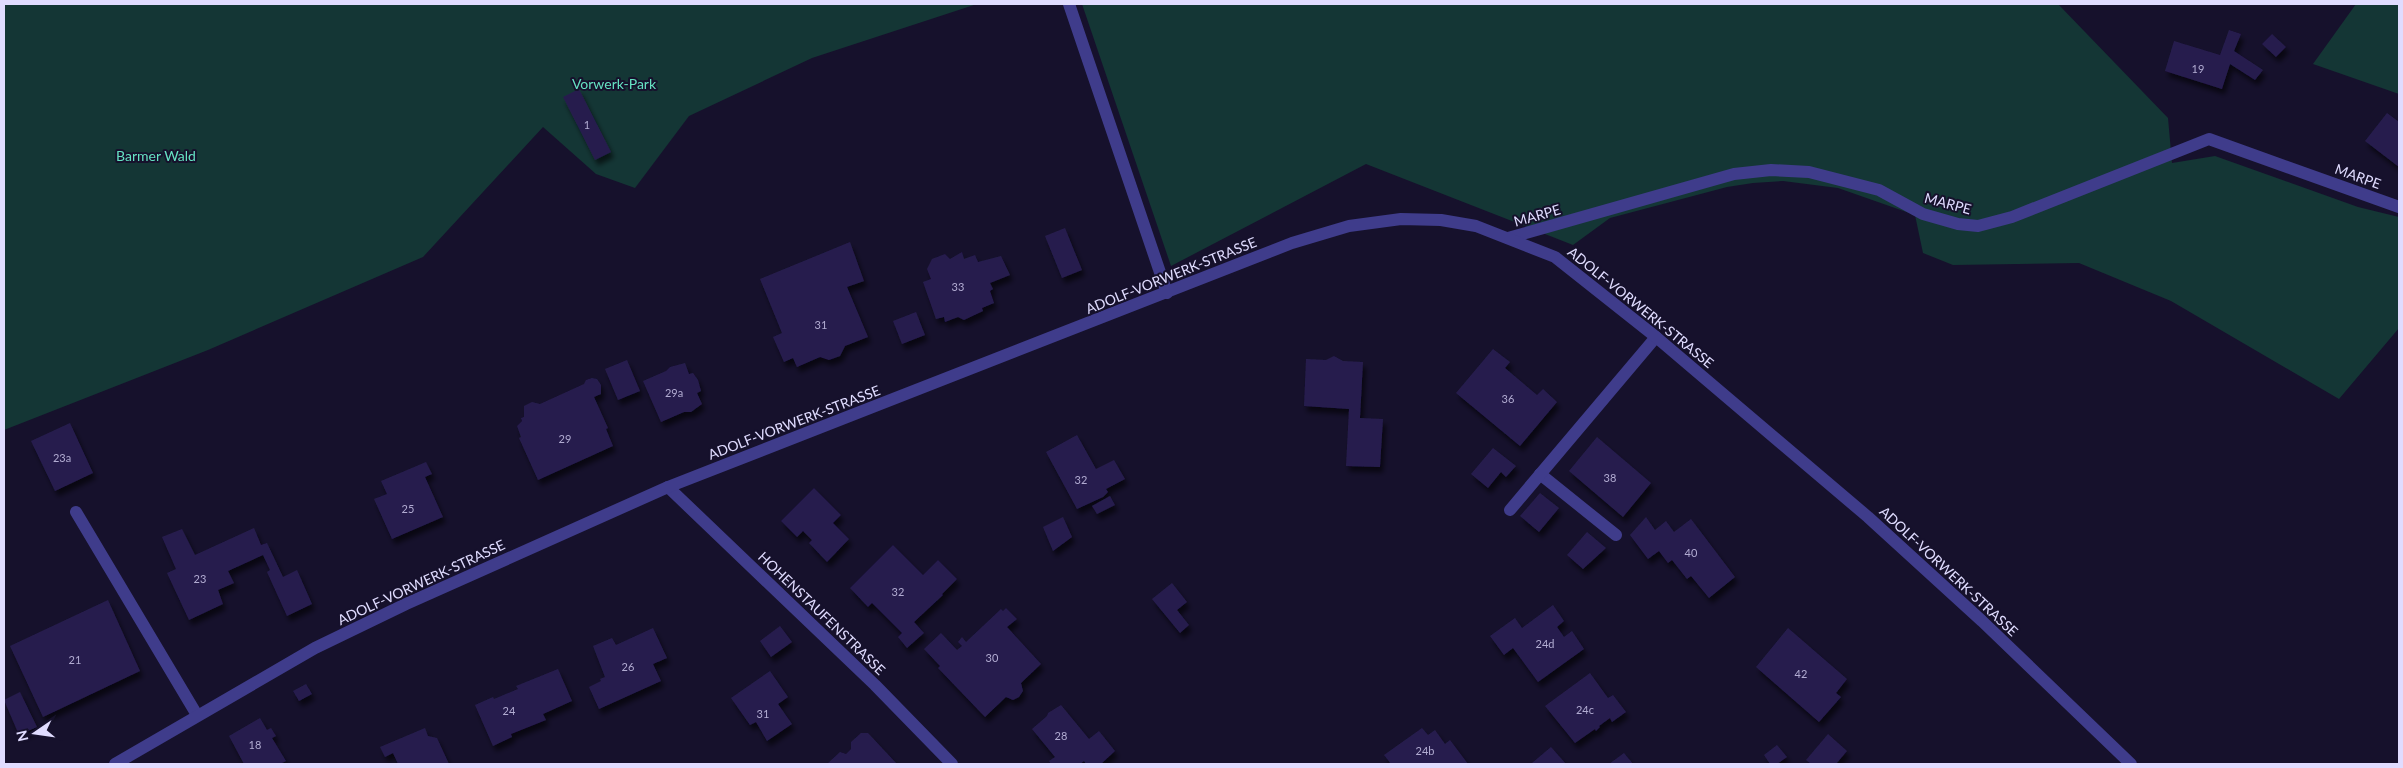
<svg xmlns="http://www.w3.org/2000/svg" width="2403" height="768" viewBox="0 0 2403 768" font-family="Lato,sans-serif">
  <defs>
    <filter id="shadow"><feDropShadow dx="3" dy="5.5" stdDeviation="2.5" flood-color="#0009"/></filter>
  </defs>
  <rect width="100%" height="100%" fill="#16112c"/>
  <g fill="#143635">
    <polygon points="4,4 977,4 812,58 689,116 635,188 596,174 543,127 423,257 208,350 4,430"/>
    <polygon points="1082,4 2058,4 2168,118 2172,163 2215,156 2358,207 2399,217 2399,328 2339,399 2171,301 2079,263 1953,265 1923,253 1915,215 1838,188 1783,181 1753,183 1727,187 1610,218 1573,245 1366,164 1171,266"/>
    <polygon points="2356,4 2399,4 2399,94 2313,64"/>
  </g>
  <g fill="#261d4d" filter="url(#shadow)">
    <polygon points="2229,30 2241,34 2234,51 2263,70 2255,80 2230,64 2222,89 2165,71 2174,41 2220,55"/>
    <polygon points="2272,34 2286,47 2276,57 2262,44"/>
    <polygon points="579,89 611,152 595,160 563,97"/>
    <polygon points="2387,113 2399,122 2399,167 2365,141"/>
    <polygon points="1065,228 1082,270 1062,278 1045,236"/>
    <polygon points="850,242 864,281 847,287 868,337 845,346 840,356 829,360 820,357 797,367 793,358 784,362 773,337 782,333 760,279"/>
    <polygon points="962,252 964,259 975,255 978,262 1001,256 1010,275 990,283 993,289 990,291 994,303 982,308 983,311 964,320 958,317 945,322 944,317 936,319 923,282 931,279 927,269 932,259 945,254 950,259"/>
    <polygon points="916,312 925,335 902,344 893,321"/>
    <polygon points="1493,349 1510,362 1505,368 1537,395 1543,389 1557,402 1520,446 1456,393"/>
    <polygon points="1334,356 1343,361 1363,362 1360,418 1383,419 1380,467 1346,466 1349,409 1304,406 1306,359 1326,360"/>
    <polygon points="627,360 640,391 618,400 605,369"/>
    <polygon points="685,363 689,374 693,373 698,380 701,391 697,393 702,404 691,412 684,412 661,422 643,381 666,371 670,367"/>
    <polygon points="592,378 597,379 601,385 601,394 594,397 608,428 606,429 613,446 538,480 519,438 521,437 517,426 522,421 521,418 524,417 524,406 532,402 540,404 584,384 586,380"/>
    <polygon points="70,423 93,473 55,491 31,441"/>
    <polygon points="1077,435 1096,469 1114,460 1125,479 1106,489 1108,492 1103,497 1077,509 1046,452"/>
    <polygon points="1597,437 1651,483 1623,517 1569,471"/>
    <polygon points="1493,448 1516,466 1506,477 1501,472 1488,488 1471,474"/>
    <polygon points="426,462 432,474 425,477 443,517 392,539 374,499 387,494 381,481"/>
    <polygon points="814,488 841,515 833,523 849,539 827,562 809,543 812,540 803,531 797,537 781,521"/>
    <polygon points="1540,493 1559,508 1539,532 1520,516"/>
    <polygon points="1110,496 1115,505 1097,514 1092,506"/>
    <polygon points="1063,517 1072,537 1053,551 1043,527"/>
    <polygon points="1646,517 1655,530 1666,521 1674,532 1691,519 1735,577 1709,598 1691,576 1687,579 1672,560 1668,563 1659,551 1648,559 1630,535"/>
    <polygon points="254,528 261,545 267,543 283,577 297,570 312,604 287,616 267,572 270,570 263,555 228,571 234,583 218,590 223,604 189,620 167,573 176,569 162,537 182,529 195,555"/>
    <polygon points="1587,532 1606,548 1583,569 1567,555"/>
    <polygon points="893,545 923,575 938,560 957,579 942,594 943,595 914,622 924,633 907,648 898,637 902,633 872,603 868,607 850,588"/>
    <polygon points="1172,583 1187,602 1177,610 1189,625 1180,633 1152,599"/>
    <polygon points="108,600 140,671 43,717 10,646"/>
    <polygon points="1553,605 1564,621 1557,627 1564,637 1572,631 1584,649 1538,682 1513,648 1504,655 1490,636 1515,618 1522,628"/>
    <polygon points="1006,608 1017,619 1007,627 1041,664 1021,683 1023,691 1019,697 1013,700 1006,697 985,717 938,668 940,666 924,649 941,633 957,650 962,646 958,642 962,637 966,642 1001,609 1003,611"/>
    <polygon points="780,626 792,642 771,657 760,641"/>
    <polygon points="653,628 667,658 653,664 661,681 599,709 589,687 601,681 600,679 605,677 593,646 612,638 616,645"/>
    <polygon points="1788,628 1847,679 1836,693 1841,697 1819,722 1756,667"/>
    <polygon points="558,669 572,701 543,714 546,720 511,734 512,737 493,746 475,705 493,697 494,699 518,689 516,686"/>
    <polygon points="770,671 788,697 778,704 792,724 767,741 756,722 750,725 731,698"/>
    <polygon points="1590,673 1608,698 1613,695 1626,712 1612,722 1610,718 1599,726 1600,727 1596,731 1595,729 1575,743 1545,706"/>
    <polygon points="306,684 312,694 299,701 293,691"/>
    <polygon points="20,692 37,727 19,735 4,700"/>
    <polygon points="1061,705 1089,739 1099,731 1115,751 1102,763 1086,764 1084,761 1080,764 1051,764 1049,761 1055,757 1032,729 1047,716 1048,713"/>
    <polygon points="260,718 267,730 271,728 276,736 272,738 286,761 280,764 244,764 229,736"/>
    <polygon points="425,728 428,736 437,738 449,764 398,764 393,753 385,757 380,747"/>
    <polygon points="1422,728 1428,735 1435,730 1445,744 1450,740 1468,764 1391,764 1384,755"/>
    <polygon points="861,733 868,733 897,764 827,764 840,752 846,754 851,749 851,742"/>
    <polygon points="1828,734 1847,751 1836,764 1811,764 1806,760"/>
    <polygon points="1777,745 1787,757 1777,764 1770,764 1764,755"/>
    <polygon points="1551,747 1566,764 1533,764 1532,763"/>
    <polygon points="1624,753 1633,764 1609,764"/>
  </g>
  <g fill="none" stroke-linecap="round" stroke-linejoin="round">
    <g stroke="#3f3c8b" stroke-width="12">
      <polyline points="1069,4 1167,293"/>
      <polyline points="1508,238 1734,174 1771,170 1809,172 1879,190 1923,214 1958,224 1978,226 2012,217 2209,139 2399,207"/>
      <polyline points="1540,474 1616,535"/>
      <polyline points="668,487 875,685 952,764"/>
      <polyline points="1510,510 1656,337"/>
      <polyline points="76,512 197,715"/>
      <polyline points="115,764 315,648 406,604 668,487 1292,243 1349,226 1401,219 1441,220 1476,226 1555,257 1656,337 1868,517 1982,621 2131,764"/>
    </g>
  </g>
  <g text-anchor="middle" dominant-baseline="central" stroke-width="4" stroke-linejoin="round" paint-order="stroke">
    <g font-size="11" fill="#b2acd2">
      <text x="2198" y="68">19</text>
      <text x="587" y="124">1</text>
      <text x="958" y="286">33</text>
      <text x="821" y="324">31</text>
      <text x="674" y="392">29a</text>
      <text x="1508" y="398">36</text>
      <text x="565" y="438">29</text>
      <text x="62" y="457">23a</text>
      <text x="1610" y="477">38</text>
      <text x="1081" y="479">32</text>
      <text x="408" y="508">25</text>
      <text x="1691" y="552">40</text>
      <text x="200" y="578">23</text>
      <text x="898" y="591">32</text>
      <text x="1545" y="643">24d</text>
      <text x="992" y="657">30</text>
      <text x="75" y="659">21</text>
      <text x="628" y="666">26</text>
      <text x="1801" y="673">42</text>
      <text x="1585" y="709">24c</text>
      <text x="509" y="710">24</text>
      <text x="763" y="713">31</text>
      <text x="1061" y="735">28</text>
      <text x="255" y="744">18</text>
      <text x="1425" y="750">24b</text>
    </g>
    <g font-size="14" fill="#65e2c2" stroke="#16112c">
      <text x="614" y="83">Vorwerk-Park</text>
      <text x="156" y="155">Barmer Wald</text>
    </g>
    <g font-size="14" fill="#e0dcff" stroke="#16112c">
      <text transform="translate(2358 176) rotate(20)">MARPE</text>
      <text transform="translate(1948 203) rotate(15)">MARPE</text>
      <text transform="translate(1537 215) rotate(-16)">MARPE</text>
      <text transform="translate(1171 275) rotate(-22)">ADOLF-VORWERK-STRASSE</text>
      <text transform="translate(1641 307) rotate(39)">ADOLF-VORWERK-STRASSE</text>
      <text transform="translate(794 422) rotate(-21)">ADOLF-VORWERK-STRASSE</text>
      <text transform="translate(1949 571) rotate(43)">ADOLF-VORWERK-STRASSE</text>
      <text transform="translate(421 582) rotate(-25)">ADOLF-VORWERK-STRASSE</text>
      <text transform="translate(822 613) rotate(44)">HOHENSTAUFENSTRASSE</text>
    </g>
  </g>
  <rect width="2403" height="768" fill="none" stroke="#e0dcff" stroke-width="10"/>
  <g transform="translate(35 733) rotate(257)" stroke="#16112c" stroke-width="4" paint-order="stroke">
  <path d="M0-4L9 19L0 12L-9 19Z" fill="#e0dcff"/>
  <text y="-8" font-size="14" font-weight="bold" text-anchor="middle" fill="#e0dcff">N</text>
  </g>
</svg>
